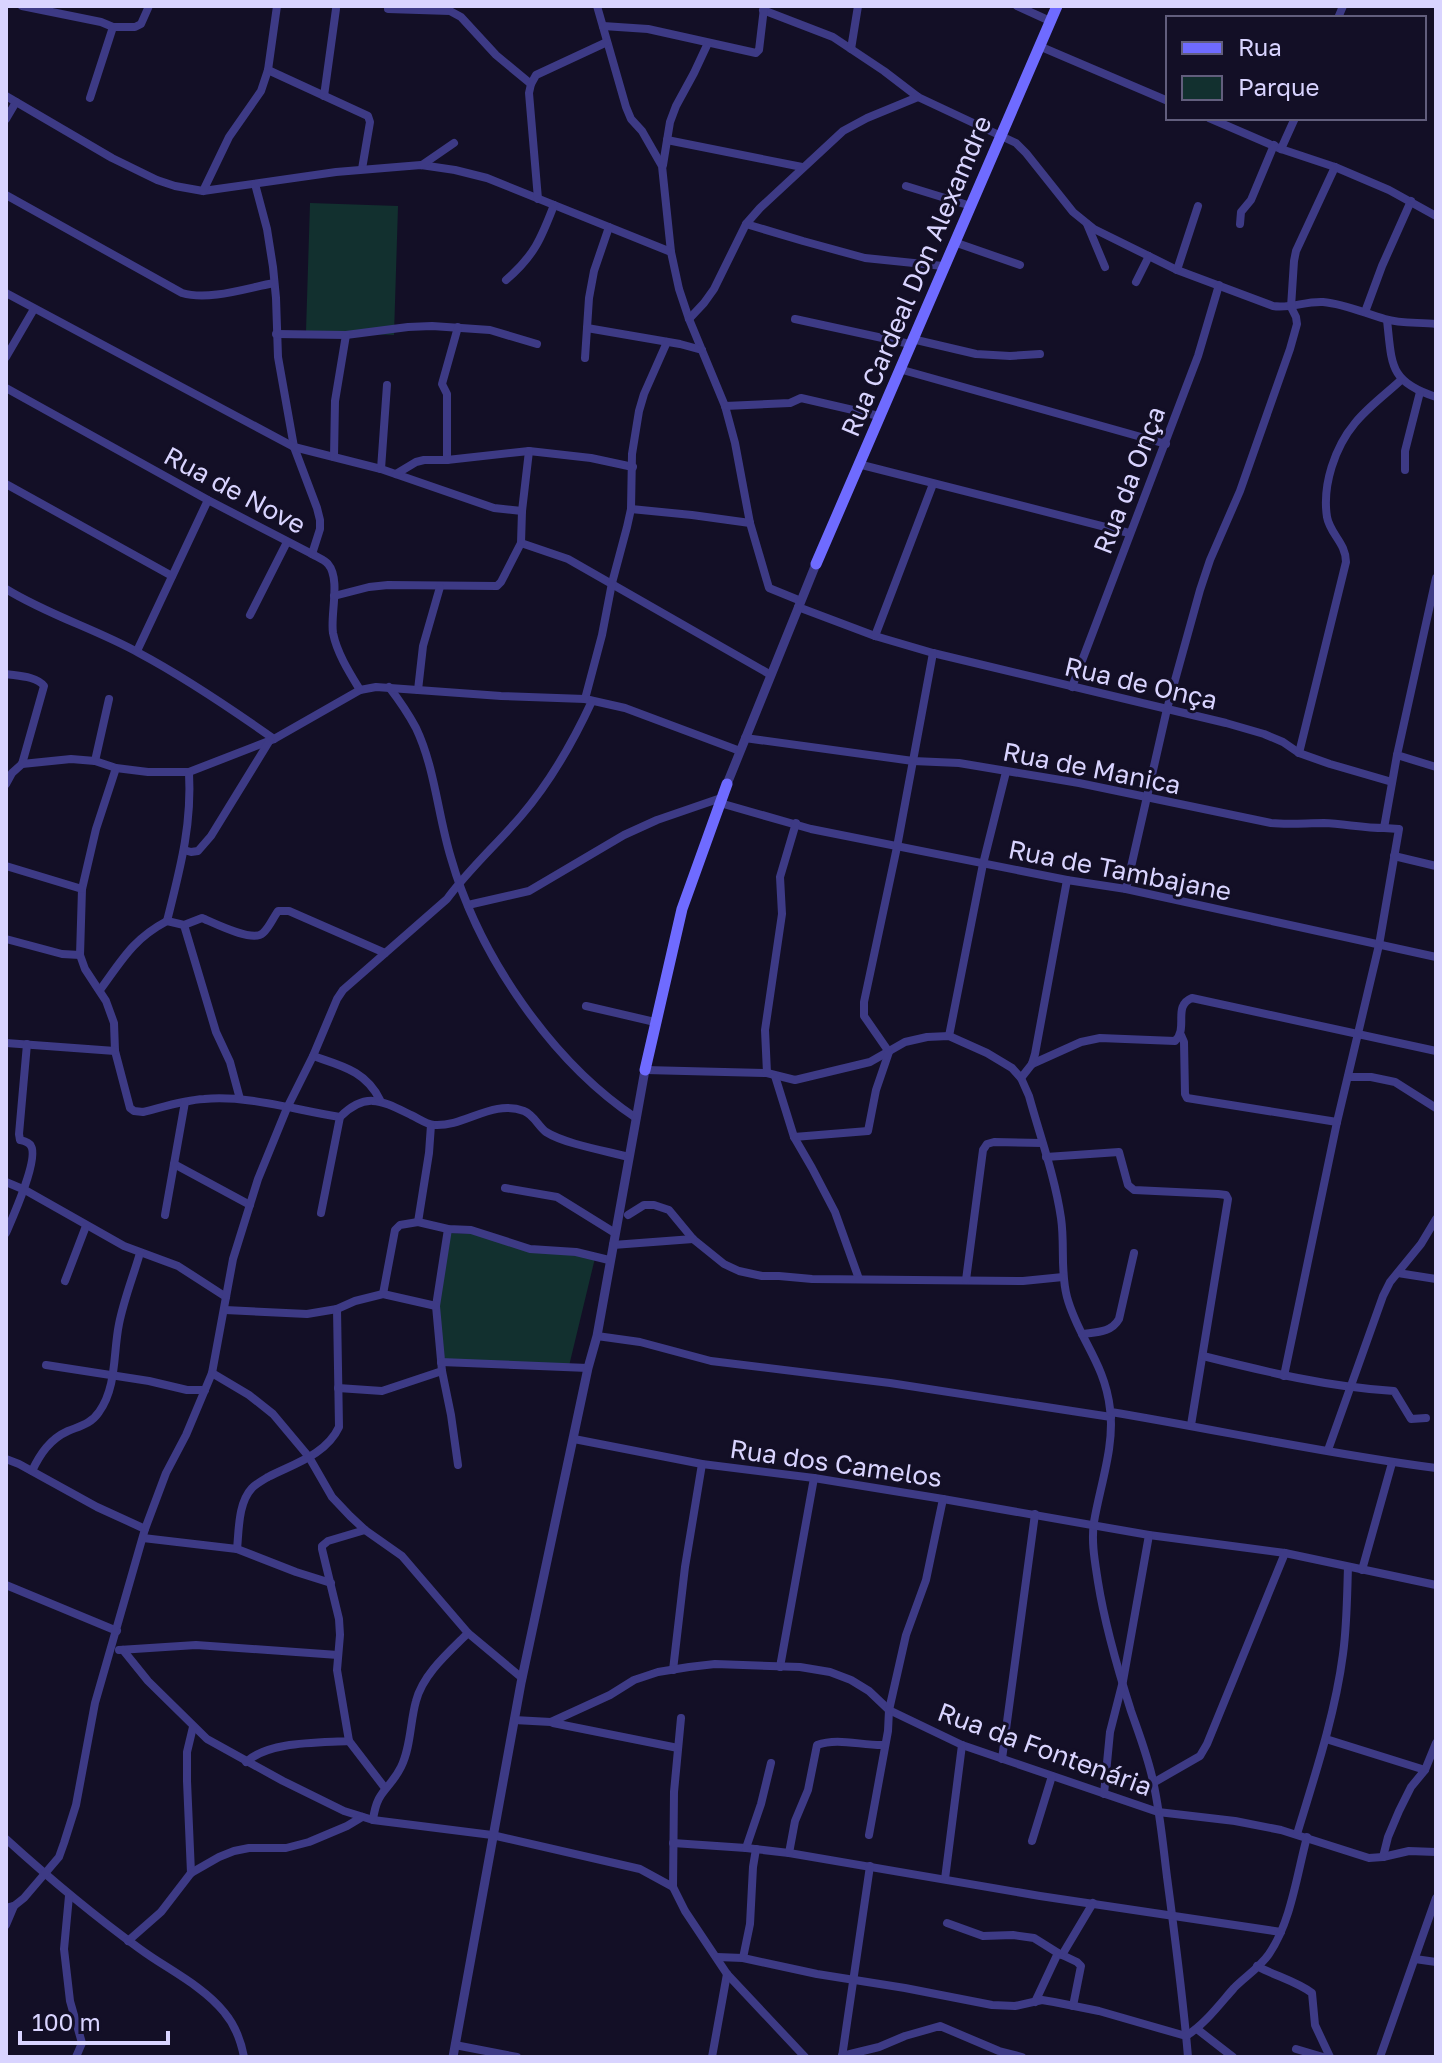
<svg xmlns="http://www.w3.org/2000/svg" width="1442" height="2063" viewBox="0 0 1442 2063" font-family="'Golos Text',sans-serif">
  <rect width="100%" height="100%" fill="#130f26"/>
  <g fill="#12302f">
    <polygon points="310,203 398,206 394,335 306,332"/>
    <polygon points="450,1233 479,1234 529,1250 595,1258 569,1366 447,1360 443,1356 439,1306"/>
  </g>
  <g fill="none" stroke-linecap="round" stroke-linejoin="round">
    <g stroke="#3d3a85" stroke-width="8">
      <polyline points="22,6 101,22 113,27 90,98"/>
      <polyline points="597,6 626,107 631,119 642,131 662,166 671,252"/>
      <polyline points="1017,6 1050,21"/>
      <polyline points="388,9 450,11 461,17 496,55 531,84"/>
      <path d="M763,10L833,37L884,71L918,97L1016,143L1026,153L1073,212L1094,229L1177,270L1273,306C1290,309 1305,301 1323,302C1345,304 1364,313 1385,319C1401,324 1419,322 1436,324"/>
      <polyline points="1338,18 1343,6"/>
      <polyline points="603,26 648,29 756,53 759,50 764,8"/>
      <polyline points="113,27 135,27 141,24 149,6"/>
      <polyline points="1039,46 1168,101"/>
      <polyline points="851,49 858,6"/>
      <polyline points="268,70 368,116 370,122 362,169"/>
      <polyline points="6,96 112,158 157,180 175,186 203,191 336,172 421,165 455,170 487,178 671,252 679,289 689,319 725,406 735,443 750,523 769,588 801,601"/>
      <polyline points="324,96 336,9"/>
      <polyline points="1209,118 1281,149 1335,167 1389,190 1436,216"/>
      <polyline points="6,119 16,102"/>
      <polyline points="667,140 802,167"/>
      <polyline points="1281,149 1295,118"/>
      <polyline points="422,165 454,143"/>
      <polyline points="663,165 670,122 676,106 694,73 708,43"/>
      <polyline points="255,184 267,229 273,267 276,298 278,357 294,447 317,508 320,520 320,529 312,554"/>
      <polyline points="906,186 971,206"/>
      <polyline points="203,191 229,137 261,91 268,70 277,6"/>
      <path d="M6,195L182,293C209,301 247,288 274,283"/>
      <polyline points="538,199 529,93 531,84 536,75 607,42"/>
      <polyline points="746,224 803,241 865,258 943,266"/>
      <polyline points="1087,224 1105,267"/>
      <polyline points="1240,224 1241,212 1251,200 1274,145"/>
      <polyline points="954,242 1020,265"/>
      <polyline points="1177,270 1198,206"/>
      <path d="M506,280C534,256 541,239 554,205"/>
      <polyline points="1136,282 1149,256"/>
      <polyline points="6,293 294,447 381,469 494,508 522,511"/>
      <polyline points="1365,312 1382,266 1411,201"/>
      <polyline points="689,319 704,303 714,289 746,224 760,208 843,131 867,118 918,97"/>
      <polyline points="795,319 910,344"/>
      <path d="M1387,320C1392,365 1389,382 1436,397"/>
      <polyline points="587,328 680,344 702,350"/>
      <polyline points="276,334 346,335 408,327 432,326 490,330 537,344"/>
      <polyline points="912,339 976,354 1010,356 1040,354"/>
      <polyline points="6,357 34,309"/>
      <polyline points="585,358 589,298 594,271 609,227"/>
      <polyline points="899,369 1166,444"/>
      <path d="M6,388L208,500L312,554C317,557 325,560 328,564C341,579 330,615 333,633C337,653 349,672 360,690"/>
      <polyline points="725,406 790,403 801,398 879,416"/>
      <polyline points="334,457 335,401 346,335"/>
      <polyline points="447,460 447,394 442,384 458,327"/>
      <polyline points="858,464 1129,533"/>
      <polyline points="381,469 387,385"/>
      <polyline points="1405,470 1405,451 1420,392"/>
      <polyline points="396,474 416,462 424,460 447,460 529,451 591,458 633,467"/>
      <polyline points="6,484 172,576"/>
      <polyline points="631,509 692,515 750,523"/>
      <polyline points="521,543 568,559 771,675"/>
      <polyline points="1436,578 1397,755 1436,767"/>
      <path d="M6,589C48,615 96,629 139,653C186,678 230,708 274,739"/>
      <polyline points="334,596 369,587 388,585 497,586 501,582 521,543 522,511 529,451"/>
      <polyline points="798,607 875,636 933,653 1226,723 1264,734 1283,742 1299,753 1330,764 1392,782"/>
      <polyline points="250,615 287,542"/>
      <polyline points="875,636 933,484"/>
      <polyline points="137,651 208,500"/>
      <path d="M6,674C18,676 36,676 44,686L22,764L12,773L6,784"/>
      <path d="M389,687C399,700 408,713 416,728C435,768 438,816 451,858C479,956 552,1062 636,1118"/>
      <polyline points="1072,687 1198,356 1219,285"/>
      <polyline points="418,690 423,646 440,587"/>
      <polyline points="585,699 602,635 612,583 627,527 631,509 632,454 639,411 644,394 667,342"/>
      <path d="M745,738L913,761L959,763L1079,783L1271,823C1289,825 1306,823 1324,823C1345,824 1364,828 1384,828L1397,755"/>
      <path d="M1299,753L1346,562C1346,543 1330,534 1327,517C1322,485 1335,447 1355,423C1368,407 1386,394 1401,380"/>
      <polyline points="95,761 109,699"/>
      <polyline points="22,764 71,759 95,761 116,768 148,772 189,772 274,739 360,690 376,687 501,696 585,699 625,708 740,751"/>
      <path d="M116,768L96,829L82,889L80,955L85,969L106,1001L114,1023L115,1051L130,1108L134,1111L143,1112C163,1107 184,1100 204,1099C249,1095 295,1110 340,1117C366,1091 382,1101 411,1115C418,1118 426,1124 434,1125C465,1127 492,1099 524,1111C534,1115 538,1126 546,1132C565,1144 606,1151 629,1157"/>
      <polyline points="720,803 811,829 1067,880 1126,889 1436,957"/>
      <polyline points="184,850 191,852 198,851 211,836 270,740"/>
      <polyline points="1394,856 1436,866"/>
      <polyline points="6,866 82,889"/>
      <polyline points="1126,889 1167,709 1200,590 1210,560 1240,491 1290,349 1297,324 1296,317 1291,307 1294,261 1296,251 1335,167"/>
      <polyline points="468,905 529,891 624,835 657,820 718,799 721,799"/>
      <path d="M167,921C180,869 192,826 189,772"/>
      <polyline points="184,925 216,1032 230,1062 240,1099"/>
      <polyline points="6,939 62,954 80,955"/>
      <path d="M100,990C122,960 133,939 167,921L184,925L202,918C214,923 253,943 263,933C269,928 273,918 278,911H289L385,953"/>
      <polyline points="586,1006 655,1022"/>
      <polyline points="1181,1035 1184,1042 1185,1094 1187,1098 1337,1122"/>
      <polyline points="949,1036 983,864 1006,772"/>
      <polyline points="6,1043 115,1051"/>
      <path d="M313,1056C342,1066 366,1071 380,1100"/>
      <path d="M1032,1064L1081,1042L1100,1038L1175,1041C1189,1028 1172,1006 1192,998L1436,1051"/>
      <path d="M645,1070L767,1073L795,1080L870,1062L905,1042L927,1037L949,1036L987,1053L1012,1068L1021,1078L1029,1096C1040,1136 1055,1177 1061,1218C1065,1245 1060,1271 1067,1297C1078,1338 1105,1363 1110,1409C1115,1445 1100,1486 1094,1522C1091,1542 1095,1562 1098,1582C1105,1626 1118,1670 1131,1711C1139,1734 1148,1757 1153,1781C1160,1812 1163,1845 1167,1877C1175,1937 1183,1997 1188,2057"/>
      <polyline points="767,1073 765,1030 782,914 780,877 796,823"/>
      <polyline points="775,1076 794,1137 812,1168 835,1212 859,1279"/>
      <polyline points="1348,1077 1371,1077 1395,1082 1436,1108"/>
      <polyline points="1021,1078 1032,1064 1035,1054 1067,880"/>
      <polyline points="794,1137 868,1131 876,1090 889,1052 864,1016 864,1002 897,847 933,653"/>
      <polyline points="1046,1157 1119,1152 1128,1185 1134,1190 1218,1194 1226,1195 1228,1199 1191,1425"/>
      <polyline points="174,1164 250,1205"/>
      <polyline points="6,1182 25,1190 124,1246 178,1266 226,1297"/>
      <polyline points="505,1188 557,1197 615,1233"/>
      <polyline points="321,1213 340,1117"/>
      <polyline points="165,1215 185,1102"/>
      <polyline points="628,1215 644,1205 654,1205 669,1210 693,1239 724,1264 739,1271 762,1276 779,1276 812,1279 1023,1281 1063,1277"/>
      <polyline points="418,1222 429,1153 431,1125"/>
      <polyline points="448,1229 436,1306 442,1371 451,1415 458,1465"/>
      <path d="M6,1233C12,1219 39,1159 31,1146C29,1142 24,1141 20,1140L19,1134L27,1044"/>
      <polyline points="613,1245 693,1239"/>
      <polyline points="1398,1273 1436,1279"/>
      <polyline points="966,1280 983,1150 987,1144 994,1142 1042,1143"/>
      <polyline points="65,1281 86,1226"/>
      <polyline points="383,1294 395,1230 400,1225 418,1222 448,1229 471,1230 530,1249 576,1252 609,1260"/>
      <polyline points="225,1310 307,1314 337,1309 355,1301 383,1294 436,1306"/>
      <path d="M1082,1334C1096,1332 1111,1333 1119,1319L1134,1253"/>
      <polyline points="597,1336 640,1342 711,1361 890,1383 1111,1417"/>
      <path d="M1203,1356C1267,1372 1328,1387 1394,1391L1411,1419L1426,1418"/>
      <polyline points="441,1362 588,1368"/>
      <polyline points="46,1365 149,1381 187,1390 205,1390"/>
      <polyline points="212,1373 249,1395 273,1414 309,1457 332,1497 350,1516 365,1530 402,1556 468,1633 522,1678"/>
      <polyline points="1284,1376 1337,1122 1379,945 1399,829 1384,828"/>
      <polyline points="338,1388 382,1391 442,1371"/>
      <path d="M1111,1412C1219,1430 1327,1454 1436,1468"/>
      <polyline points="574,1439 702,1464 814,1478 943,1499 1149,1535 1285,1553 1436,1585"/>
      <polyline points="1328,1450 1383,1296 1390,1282 1421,1244 1436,1219"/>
      <polyline points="6,1459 19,1464 97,1507 145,1529"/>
      <path d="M32,1471C40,1454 50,1439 68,1431C80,1426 91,1424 99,1412C117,1387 113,1353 119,1324C124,1299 133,1277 140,1253"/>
      <polyline points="143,1538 237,1549 296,1572 331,1583"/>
      <path d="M237,1549C239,1530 238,1503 252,1488C256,1484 263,1480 268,1477C293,1464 326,1455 339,1427L337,1309"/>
      <polyline points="1362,1570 1392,1463"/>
      <polyline points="6,1585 117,1631"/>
      <polyline points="119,1650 196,1645 338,1655"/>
      <polyline points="123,1650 148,1681 207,1739 283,1781 344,1811 373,1820 492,1835 640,1869 673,1887"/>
      <polyline points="780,1667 814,1478"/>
      <polyline points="673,1670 685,1567 702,1464"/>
      <polyline points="681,1718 674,1792 673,1887 685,1911 727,1974 805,2057"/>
      <polyline points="514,1720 551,1722 610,1695 634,1680 658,1672 689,1667 715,1664 800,1667 830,1672 851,1680 869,1691 889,1710 962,1745 1158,1812 1235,1821 1281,1830 1369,1858 1383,1857 1409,1851 1436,1852"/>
      <polyline points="553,1723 678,1748"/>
      <polyline points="1326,1739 1425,1770"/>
      <polyline points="349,1741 385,1788"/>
      <polyline points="1002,1759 1035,1514"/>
      <path d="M246,1762C269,1741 319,1743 349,1741L337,1670L340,1635L339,1619L322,1549V1546L328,1541L365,1530"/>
      <polyline points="1153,1783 1200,1756 1207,1744 1285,1553"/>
      <polyline points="1104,1794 1110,1732 1123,1681 1149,1535"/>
      <path d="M373,1820C377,1789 389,1791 401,1767C411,1747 410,1722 416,1701C423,1674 449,1652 468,1633"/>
      <path d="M1297,1834C1315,1775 1335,1715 1343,1654C1347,1625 1347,1596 1348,1567"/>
      <polyline points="869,1835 888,1731 889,1710 906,1635 926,1580 943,1499"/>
      <path d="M6,1839C49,1878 93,1915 140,1949C167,1969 202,1985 224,2012C235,2025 241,2041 244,2057"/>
      <polyline points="1032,1841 1052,1776"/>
      <polyline points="673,1843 746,1848 789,1853 1040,1896 1281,1932"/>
      <polyline points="746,1848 761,1804 771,1763"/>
      <path d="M789,1853L795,1821L808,1790L817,1745C838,1737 862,1746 885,1745"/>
      <polyline points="1383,1857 1388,1837 1399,1811 1411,1787 1425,1770 1436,1743"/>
      <polyline points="191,1873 187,1781 187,1752 193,1727"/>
      <polyline points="945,1879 962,1745"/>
      <polyline points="69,1896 64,1949 70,2001 82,2043 76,2057"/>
      <path d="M6,1908L14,1906L24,1898L59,1857L64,1843L76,1805L95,1703L145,1529L166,1473L186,1435L212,1373L233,1259L258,1179L287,1108L313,1056L337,999L343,990L447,899C469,869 497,844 521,816C551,781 573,742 592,701"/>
      <polyline points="947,1923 983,1936 1013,1935 1034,1938 1058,1953 1077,1962 1081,1966 1073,2006"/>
      <polyline points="6,1925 14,1906"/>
      <polyline points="128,1941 161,1912 191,1873 219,1857 234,1851 249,1848 286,1848 309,1842 347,1826 362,1817"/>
      <polyline points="1062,1955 1093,1903"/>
      <path d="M717,1957L743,1958L817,1974L905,1988L992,2005L1015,2006L1042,2000L1054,2002L1099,2011L1186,2036C1205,2024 1219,2005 1234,1988C1245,1977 1260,1967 1269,1954C1291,1922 1297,1874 1307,1837"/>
      <polyline points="743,1958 750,1924 753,1867 756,1849"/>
      <polyline points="1415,1959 1436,1962"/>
      <path d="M1257,1966C1275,1976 1296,1981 1312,1993L1315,2025L1330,2057"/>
      <polyline points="1035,2002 1058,1953"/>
      <polyline points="1197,2029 1233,2057"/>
      <polyline points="455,2045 517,2057"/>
      <polyline points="1296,2049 1323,2057"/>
      <polyline points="842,2056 879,2047 905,2036 940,2026 999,2051 1022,2057"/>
      <polyline points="712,2057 727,1974"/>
      <polyline points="842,2057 870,1866"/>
      <polyline points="1380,2057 1436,1898"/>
    </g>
    <g stroke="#3d3a85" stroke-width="9">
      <polyline points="727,784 816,564"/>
      <polyline points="453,2057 521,1683 588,1368 597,1336 645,1070"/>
    </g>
    <g stroke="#6f6bff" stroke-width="11">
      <polyline points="816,564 1057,6"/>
      <polyline points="645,1070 682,909 727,784"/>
    </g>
  </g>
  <g text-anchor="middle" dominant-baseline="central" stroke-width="6" stroke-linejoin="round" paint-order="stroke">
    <g font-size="26" fill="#d9d4ff" stroke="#130f26">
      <text transform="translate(916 276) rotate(-67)">Rua Cardeal Don Alexamdre</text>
      <text transform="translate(1129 480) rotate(-69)">Rua da Onça</text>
      <text transform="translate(235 490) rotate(28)">Rua de Nove</text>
      <text transform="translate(1141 683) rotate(13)">Rua de Onça</text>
      <text transform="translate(1092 768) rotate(11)">Rua de Manica</text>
      <text transform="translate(1120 870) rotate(11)">Rua de Tambajane</text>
      <text transform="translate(836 1463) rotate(8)">Rua dos Camelos</text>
      <text transform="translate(1045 1749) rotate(20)">Rua da Fontenária</text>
    </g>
  </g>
  <rect width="1442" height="2063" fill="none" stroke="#d9d4ff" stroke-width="16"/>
  <rect x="1166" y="16" width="260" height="104" fill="#130f26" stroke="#625e7d" stroke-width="2"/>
  <rect x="1182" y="42" width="40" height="12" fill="#6f6bff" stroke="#625e7d" stroke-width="2"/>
  <text x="1238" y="56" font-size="24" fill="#d9d4ff">Rua</text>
  <rect x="1182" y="76" width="40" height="24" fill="#12302f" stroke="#625e7d" stroke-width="2"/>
  <text x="1238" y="96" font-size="24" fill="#d9d4ff">Parque</text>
  <path d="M20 2031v12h148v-12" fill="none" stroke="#d9d4ff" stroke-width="4"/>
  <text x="32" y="2031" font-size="24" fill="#d9d4ff" stroke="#130f26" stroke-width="6" paint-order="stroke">100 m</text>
</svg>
